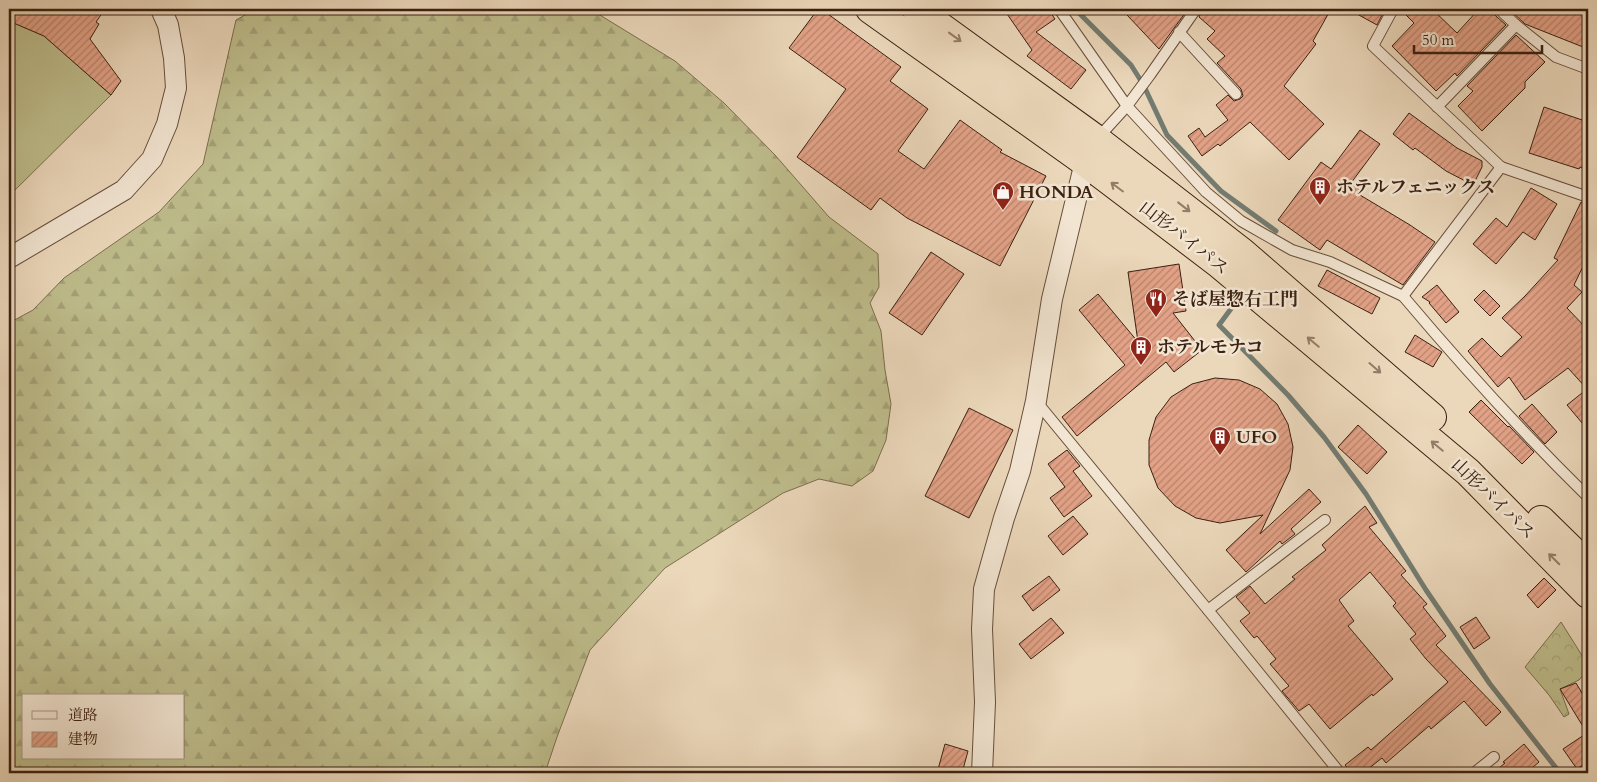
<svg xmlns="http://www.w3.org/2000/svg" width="1597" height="782" viewBox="0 0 1597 782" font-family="Cardo,'Noto Serif JP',serif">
  <defs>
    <pattern id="forest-firs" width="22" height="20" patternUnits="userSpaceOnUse" patternTransform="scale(1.25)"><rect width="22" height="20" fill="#bebc8b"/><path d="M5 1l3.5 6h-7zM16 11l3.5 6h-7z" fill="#a4a177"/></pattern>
    <pattern id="park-crowns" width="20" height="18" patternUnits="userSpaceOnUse" patternTransform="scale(1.25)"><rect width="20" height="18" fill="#bebc8b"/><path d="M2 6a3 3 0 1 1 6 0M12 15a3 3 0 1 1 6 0" fill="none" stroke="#a4a177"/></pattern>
    <pattern id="building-hatch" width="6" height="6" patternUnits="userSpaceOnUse" patternTransform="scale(1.25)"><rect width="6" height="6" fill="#e3a287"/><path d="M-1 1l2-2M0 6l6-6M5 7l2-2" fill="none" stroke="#b9846d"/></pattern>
  </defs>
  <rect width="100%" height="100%" fill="#ebd7ba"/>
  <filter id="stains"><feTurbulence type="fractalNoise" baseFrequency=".004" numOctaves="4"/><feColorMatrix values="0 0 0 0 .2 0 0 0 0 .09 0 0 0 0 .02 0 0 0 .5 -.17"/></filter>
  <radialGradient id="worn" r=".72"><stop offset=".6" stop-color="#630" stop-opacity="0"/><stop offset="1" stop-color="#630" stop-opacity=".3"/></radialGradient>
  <polygon fill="#bebc8b" stroke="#7c6e4e" points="9,21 44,36 111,95 9,196"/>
  <path fill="url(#forest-firs)" stroke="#7c6e4e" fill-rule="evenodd" d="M256,9H590L675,61L724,103L775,155L829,217L878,254L879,287L870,303L881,331L885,370L891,404L886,440L873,471L852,486L819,479L783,493L665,568L590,650L557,737L545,773H9V323L33,310L64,278L159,212L203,164L236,20ZM24,696H184V758H24Z"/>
  <polygon fill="url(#park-crowns)" stroke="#7c6e4e" points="1561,622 1588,665 1588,670 1579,680 1560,689 1569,714 1564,717 1549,695 1525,667"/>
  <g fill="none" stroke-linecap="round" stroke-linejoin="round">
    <g stroke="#737c72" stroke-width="5">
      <polyline points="1075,9 1131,65 1143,84 1167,135 1221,191 1276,231"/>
      <polyline points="1236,302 1219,325 1288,395 1324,437 1366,494 1426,590 1490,684 1560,773"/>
    </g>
  </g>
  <g fill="url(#building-hatch)" stroke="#3b2111">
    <polygon points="9,9 105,9 96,22 99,24 90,39 121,81 111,95 44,36 9,21"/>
    <polygon points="818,9 821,9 901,67 890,81 928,109 898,151 924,169 960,120 1002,150 1000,152 1046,176 1000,266 907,218 880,198 871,210 797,157 846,89 789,48"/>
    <polygon points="1007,9 1014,15 1023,9 1048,9 1055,19 1036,32 1086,70 1071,89 1027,56 1032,50 1005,11"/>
    <polygon points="1134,9 1188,9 1159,49 1127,15"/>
    <polygon points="1203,9 1331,9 1313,41 1316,44 1284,86 1324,124 1289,160 1250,122 1220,146 1218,144 1202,156 1188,136 1199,128 1205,137 1228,120 1216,105 1228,95 1234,101 1240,99 1243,96 1241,89 1217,63 1225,56 1207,39 1215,31 1199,17"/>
    <polygon points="1348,9 1385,9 1377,25"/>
    <polygon points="1400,9 1432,9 1457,33 1479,9 1488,9 1506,25 1457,76 1455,73 1436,91 1392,46 1414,23"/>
    <polygon points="1509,9 1588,9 1588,49 1525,24"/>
    <polygon points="1516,35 1545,62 1525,82 1525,88 1482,131 1458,106 1473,91 1467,86"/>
    <polygon points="1544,107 1588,122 1588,171 1580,167 1579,169 1529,153"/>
    <polygon points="1409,113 1457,148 1482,161 1482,167 1473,185 1446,171 1415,148 1413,150 1393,134"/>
    <polygon points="1360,130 1380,144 1351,183 1362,192 1360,195 1410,225 1435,242 1403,285 1327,240 1320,250 1278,220 1321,162 1331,169"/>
    <polygon points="1531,188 1557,204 1535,240 1523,232 1496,264 1473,244 1496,218 1507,227"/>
    <polygon points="1581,202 1588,204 1588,256 1574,285 1582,292 1567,308 1588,330 1588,430 1567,405 1587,389 1568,368 1525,400 1509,377 1498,387 1468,351 1482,338 1501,357 1522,337 1502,318 1525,296 1558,260 1554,258"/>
    <polygon points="931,252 964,274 922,335 889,313"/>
    <polygon points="1179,264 1186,311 1173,313 1202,350 1174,372 1166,362 1077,436 1062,417 1125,365 1079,310 1098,294 1138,342 1128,272"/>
    <polygon points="1327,270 1380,298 1372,314 1318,286"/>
    <polygon points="1437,285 1459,312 1446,323 1429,303 1430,302 1422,297"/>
    <polygon points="1484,290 1500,306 1490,316 1474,300"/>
    <polygon points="1415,335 1442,352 1433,367 1405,352"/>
    <polygon points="1215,378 1239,380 1260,389 1277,404 1288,424 1293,447 1290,470 1260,534 1309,489 1321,502 1291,529 1295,534 1282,544 1280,541 1246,572 1226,550 1263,515 1220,523 1196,518 1175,506 1158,488 1149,465 1149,440 1156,417 1171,397 1192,384"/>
    <polygon points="1481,400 1508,427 1509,426 1534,452 1522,464 1469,412"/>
    <polygon points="1532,404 1557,432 1545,444 1519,416"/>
    <polygon points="969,408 1013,430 969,518 925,496"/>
    <polygon points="1358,425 1387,452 1367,474 1338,447"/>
    <polygon points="1067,450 1080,466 1073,471 1092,496 1064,517 1050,498 1065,487 1048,464"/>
    <polygon points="1365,506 1377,523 1369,527 1406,571 1401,575 1427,604 1423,607 1446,636 1436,645 1501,712 1486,726 1464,701 1431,729 1429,726 1386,763 1382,758 1363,773 1352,773 1345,765 1368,747 1371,750 1448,682 1426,659 1410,639 1416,634 1393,606 1396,603 1370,572 1339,600 1354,621 1348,626 1393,679 1373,696 1372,694 1330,729 1309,704 1299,711 1282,691 1289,686 1270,664 1276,659 1257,636 1254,638 1240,621 1250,613 1236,597 1250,586 1265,604 1295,579 1292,577 1326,550 1322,545"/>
    <polygon points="1073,516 1088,534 1063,555 1048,536"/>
    <polygon points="1049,576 1060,590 1033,611 1022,596"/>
    <polygon points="1544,578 1556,590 1538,608 1527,595"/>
    <polygon points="1476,617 1490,638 1474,649 1460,627"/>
    <polygon points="1051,618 1064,633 1031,659 1019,644"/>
    <polygon points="1576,683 1588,703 1588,761 1577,769 1563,749 1587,733 1560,689"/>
    <polygon points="945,744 968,751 962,773 937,773"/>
    <polygon points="1524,744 1539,762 1526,773 1493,773 1505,763 1503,762"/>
  </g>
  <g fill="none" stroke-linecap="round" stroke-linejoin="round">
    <g stroke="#674e3b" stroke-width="12">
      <g id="lane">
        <polyline points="1059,9 1127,106 1150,75 1196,9"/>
        <polyline points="1393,9 1373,46 1501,167"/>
        <polyline points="1499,9 1516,25 1556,57 1588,69"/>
        <polyline points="1179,32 1236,94"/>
        <polyline points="1437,107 1516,25"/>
        <polyline points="1097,139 1127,106 1206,192 1241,221 1292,250 1330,262 1403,296 1501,167 1588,197"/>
        <path d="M1403,296C1462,366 1523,433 1588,497"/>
        <polyline points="1036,401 1208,610 1340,773"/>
        <polyline points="1208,610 1325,520"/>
        <polyline points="1474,773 1494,757"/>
      </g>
    </g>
    <g stroke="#674e3b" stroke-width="22">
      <g id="street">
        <polyline points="9,258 124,190 152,159 167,124 176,88 174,58 168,25 161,9"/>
        <polyline points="982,773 985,702 982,629 984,589 1004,518 1020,471 1036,401 1052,299 1085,162"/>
      </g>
    </g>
    <g stroke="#3b2111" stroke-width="30">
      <g id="highway">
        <polyline points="870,9 1085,162 1218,263 1468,472 1588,594"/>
        <polyline points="916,9 1096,139 1242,252 1432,417"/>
        <polyline points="1541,520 1588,566"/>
      </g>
    </g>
    <use href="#lane" stroke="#f2e5d2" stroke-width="10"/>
    <use href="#street" stroke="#f2e5d2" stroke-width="20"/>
    <use href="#highway" stroke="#ebd7ba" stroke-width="28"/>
  </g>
  <defs><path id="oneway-shaft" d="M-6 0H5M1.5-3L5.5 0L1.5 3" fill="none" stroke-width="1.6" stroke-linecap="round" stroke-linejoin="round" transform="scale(1.25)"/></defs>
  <g stroke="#937c66">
    <use href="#oneway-shaft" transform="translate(955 37) rotate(36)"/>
    <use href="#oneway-shaft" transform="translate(1117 187) rotate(-143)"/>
    <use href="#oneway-shaft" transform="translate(1184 207) rotate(38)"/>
    <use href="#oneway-shaft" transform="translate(1313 342) rotate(-140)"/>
    <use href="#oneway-shaft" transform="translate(1375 368) rotate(41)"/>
    <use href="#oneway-shaft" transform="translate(1437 446) rotate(-140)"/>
    <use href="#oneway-shaft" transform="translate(1554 559) rotate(-135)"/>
  </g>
  <defs>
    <g id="building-pin" transform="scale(1.125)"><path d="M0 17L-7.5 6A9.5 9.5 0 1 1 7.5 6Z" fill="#8f2418" stroke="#f2e5d2"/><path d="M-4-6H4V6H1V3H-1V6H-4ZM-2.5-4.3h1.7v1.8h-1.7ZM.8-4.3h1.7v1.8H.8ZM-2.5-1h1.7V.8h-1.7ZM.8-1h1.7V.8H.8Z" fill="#fff"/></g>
    <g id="shop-pin" transform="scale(1.125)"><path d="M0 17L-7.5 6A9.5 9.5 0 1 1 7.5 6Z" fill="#8f2418" stroke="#f2e5d2"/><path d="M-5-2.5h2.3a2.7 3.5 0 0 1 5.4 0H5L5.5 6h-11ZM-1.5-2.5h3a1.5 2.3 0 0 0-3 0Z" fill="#fff"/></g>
    <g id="restaurant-pin" transform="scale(1.125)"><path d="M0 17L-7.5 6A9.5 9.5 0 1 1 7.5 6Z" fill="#8f2418" stroke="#f2e5d2"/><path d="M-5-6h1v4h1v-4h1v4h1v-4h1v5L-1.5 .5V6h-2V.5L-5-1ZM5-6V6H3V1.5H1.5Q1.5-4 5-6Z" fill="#fff"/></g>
  </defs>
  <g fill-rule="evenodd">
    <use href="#building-pin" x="1320" y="187"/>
    <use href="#shop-pin" x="1003" y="192"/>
    <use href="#restaurant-pin" x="1156" y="299"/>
    <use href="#building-pin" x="1141" y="347"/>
    <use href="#building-pin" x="1220" y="437"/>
  </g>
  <g text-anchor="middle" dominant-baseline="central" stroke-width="5" stroke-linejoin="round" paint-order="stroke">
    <g font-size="18" font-weight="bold" fill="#3b2111" stroke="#f2e5d2" text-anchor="start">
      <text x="1336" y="187">ホテルフェニックス</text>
      <text x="1019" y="192">HONDA</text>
      <text x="1172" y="299">そば屋惣右工門</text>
      <text x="1157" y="347">ホテルモナコ</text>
      <text x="1236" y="437">UFO</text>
    </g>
    <g font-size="18" fill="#3b2111" stroke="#f2e5d2">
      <text transform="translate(1184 238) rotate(38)">山形バイパス</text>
      <text transform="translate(1493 499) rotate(44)">山形バイパス</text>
    </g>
  </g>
  <rect width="1597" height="782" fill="none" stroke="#ebd7ba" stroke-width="30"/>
  <rect x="10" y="10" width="1577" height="762" fill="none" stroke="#3b2111" stroke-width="2.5"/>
  <rect x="15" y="15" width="1567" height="752" fill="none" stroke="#3b2111"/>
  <rect x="22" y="694" width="162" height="65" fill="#f2e5d2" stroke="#a99785"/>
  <rect x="32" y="711" width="25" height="8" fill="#f2e5d2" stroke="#a99785"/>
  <text x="68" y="720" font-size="15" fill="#3b2111">道路</text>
  <rect x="32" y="732" width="25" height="15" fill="url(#building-hatch)" stroke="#a99785"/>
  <text x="68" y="744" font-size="15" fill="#3b2111">建物</text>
  <path d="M1414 45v8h128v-8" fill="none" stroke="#3b2111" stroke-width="2.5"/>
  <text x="1422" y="45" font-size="15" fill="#3b2111" stroke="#f2e5d2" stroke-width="4" paint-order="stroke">50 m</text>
  <rect width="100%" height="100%" filter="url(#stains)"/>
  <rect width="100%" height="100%" fill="url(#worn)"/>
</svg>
